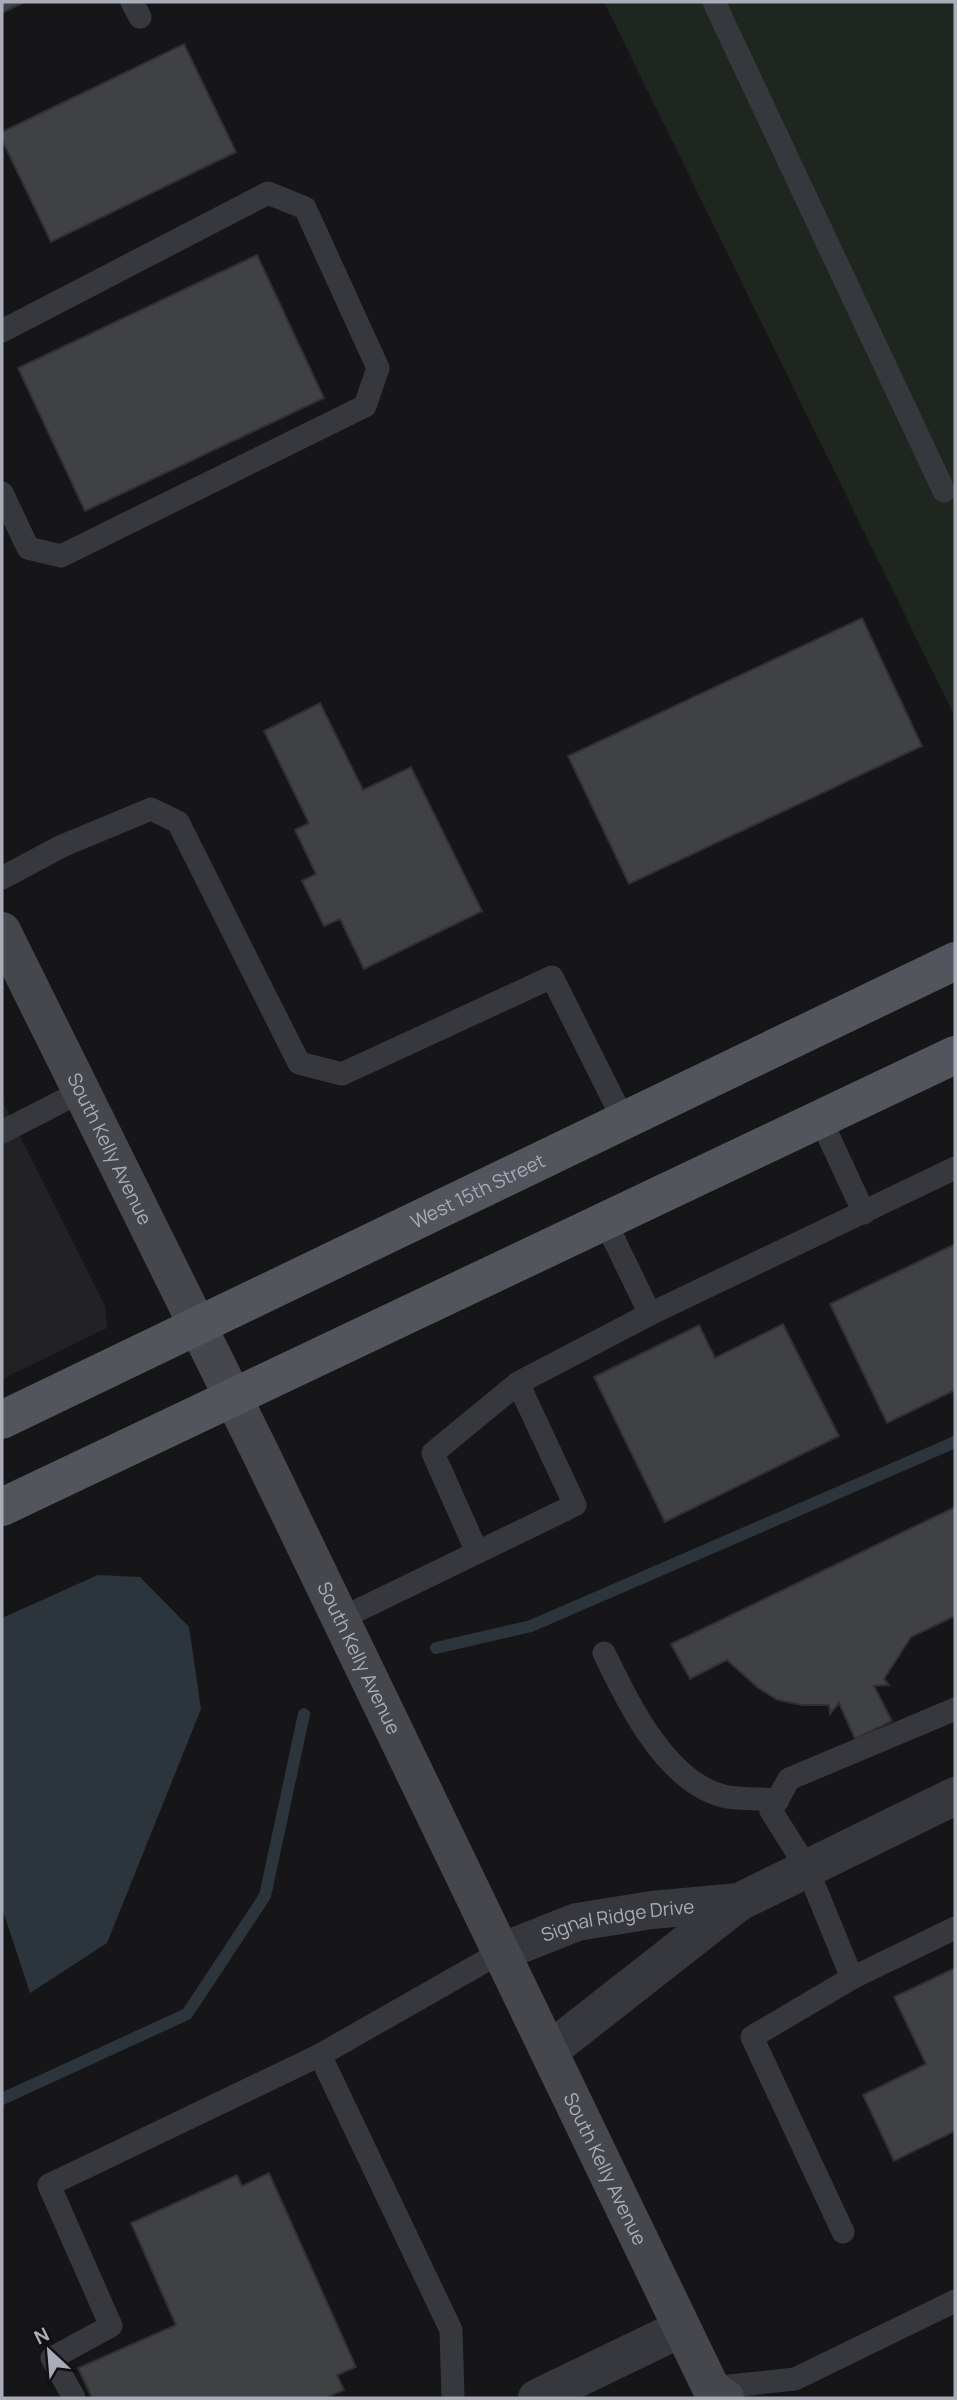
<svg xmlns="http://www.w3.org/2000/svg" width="957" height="2400" viewBox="0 0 957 2400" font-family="Manrope,sans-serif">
  <rect width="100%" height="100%" fill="#161618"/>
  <polygon fill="#222225" points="2,1100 105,1306 107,1328 2,1379"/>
  <polygon fill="#1e261f" points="604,2 955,2 955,717"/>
  <polygon fill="#2c353c" points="98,1575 140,1577 189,1627 201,1709 107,1943 30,1993 2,1908 2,1618"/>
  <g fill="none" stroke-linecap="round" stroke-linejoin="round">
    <g stroke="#2c353c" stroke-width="12">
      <polyline points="436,1648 531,1626 955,1442"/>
      <polyline points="2,2099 187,2014 265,1896 304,1714"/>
    </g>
  </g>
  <g fill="#404145" stroke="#303034" stroke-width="2">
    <polygon points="2,2 25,2 2,13"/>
    <polygon points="184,44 236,152 51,242 2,140 2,132"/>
    <polygon points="257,255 324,398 85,511 18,368"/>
    <polygon points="862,618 922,746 629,884 568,756"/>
    <polygon points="320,703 363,790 411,767 482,911 364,969 340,919 324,926 302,881 316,874 295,830 309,823 264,731"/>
    <polygon points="955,1244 955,1390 887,1423 830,1304"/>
    <polygon points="783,1324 839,1436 665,1522 594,1377 699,1325 715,1358"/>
    <polygon points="955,1507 955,1616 911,1637 884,1679 889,1685 874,1686 892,1721 855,1739 839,1703 830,1714 829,1705 802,1705 778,1700 758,1688 727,1660 690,1679 671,1644"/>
    <polygon points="955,1968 955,2131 894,2161 863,2095 926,2064 894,1997"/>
    <polygon points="269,2173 356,2367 337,2375 344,2390 326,2398 92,2398 78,2368 176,2325 131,2223 237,2175 242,2186"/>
  </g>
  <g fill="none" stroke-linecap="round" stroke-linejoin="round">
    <g stroke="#37383d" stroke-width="23">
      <polyline points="132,2 140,17"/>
      <polyline points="714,2 944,491"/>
      <polyline points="2,331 268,193 305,208 378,368 365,406 61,556 28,548 2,493"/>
      <polyline points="2,878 62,846 151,809 178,822 299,1063 342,1074 552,977 623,1119"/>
      <polyline points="820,1118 864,1213"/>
      <polyline points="2,1132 80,1092"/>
      <polyline points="650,1314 955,1168"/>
      <polyline points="477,1552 433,1453 518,1383"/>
      <polyline points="340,1619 575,1505 518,1383 650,1314 604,1219"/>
      <path d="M604,1653C628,1702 665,1781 723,1796C740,1800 761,1798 778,1800"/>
      <polyline points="955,1709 789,1779 771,1811 807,1868 852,1978 955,1928"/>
      <polyline points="320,2055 451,2330 453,2398"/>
      <polyline points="843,2232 752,2037 852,1978"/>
      <polyline points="711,2388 795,2379 955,2301"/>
      <polyline points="74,2398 52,2358 111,2326 49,2185 320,2055 501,1952"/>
    </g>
    <g stroke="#37383d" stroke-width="38">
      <path id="s1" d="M501,1952L577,1922L652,1910L739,1902"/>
      <polyline points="549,2051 739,1902 955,1796"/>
      <polyline points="537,2398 682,2328"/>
    </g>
    <path stroke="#45474d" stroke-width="38" id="s2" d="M2,931L260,1452L711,2388L725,2398"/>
    <g stroke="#53555c" stroke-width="38">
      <path id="s3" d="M2,1420L955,961"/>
      <polyline points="2,1507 955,1055"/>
    </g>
  </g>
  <g text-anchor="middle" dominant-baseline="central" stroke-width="6" stroke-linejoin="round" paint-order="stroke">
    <g font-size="19" fill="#a8adb8" stroke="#111113">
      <text stroke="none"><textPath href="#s2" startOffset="243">South Kelly Avenue</textPath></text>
      <text stroke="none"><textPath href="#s3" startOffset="528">West 15th Street</textPath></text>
      <text stroke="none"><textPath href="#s2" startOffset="810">South Kelly Avenue</textPath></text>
      <text stroke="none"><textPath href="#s1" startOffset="122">Signal Ridge Drive</textPath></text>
      <text stroke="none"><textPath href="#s2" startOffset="1377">South Kelly Avenue</textPath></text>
    </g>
  </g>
  <rect width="957" height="2400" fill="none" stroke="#a8adb8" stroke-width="7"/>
  <g transform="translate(49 2351) rotate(334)" stroke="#111113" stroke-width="5" paint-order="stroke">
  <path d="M0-5L12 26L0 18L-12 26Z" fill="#a8adb8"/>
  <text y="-10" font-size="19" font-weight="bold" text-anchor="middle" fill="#a8adb8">N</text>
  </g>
</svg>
